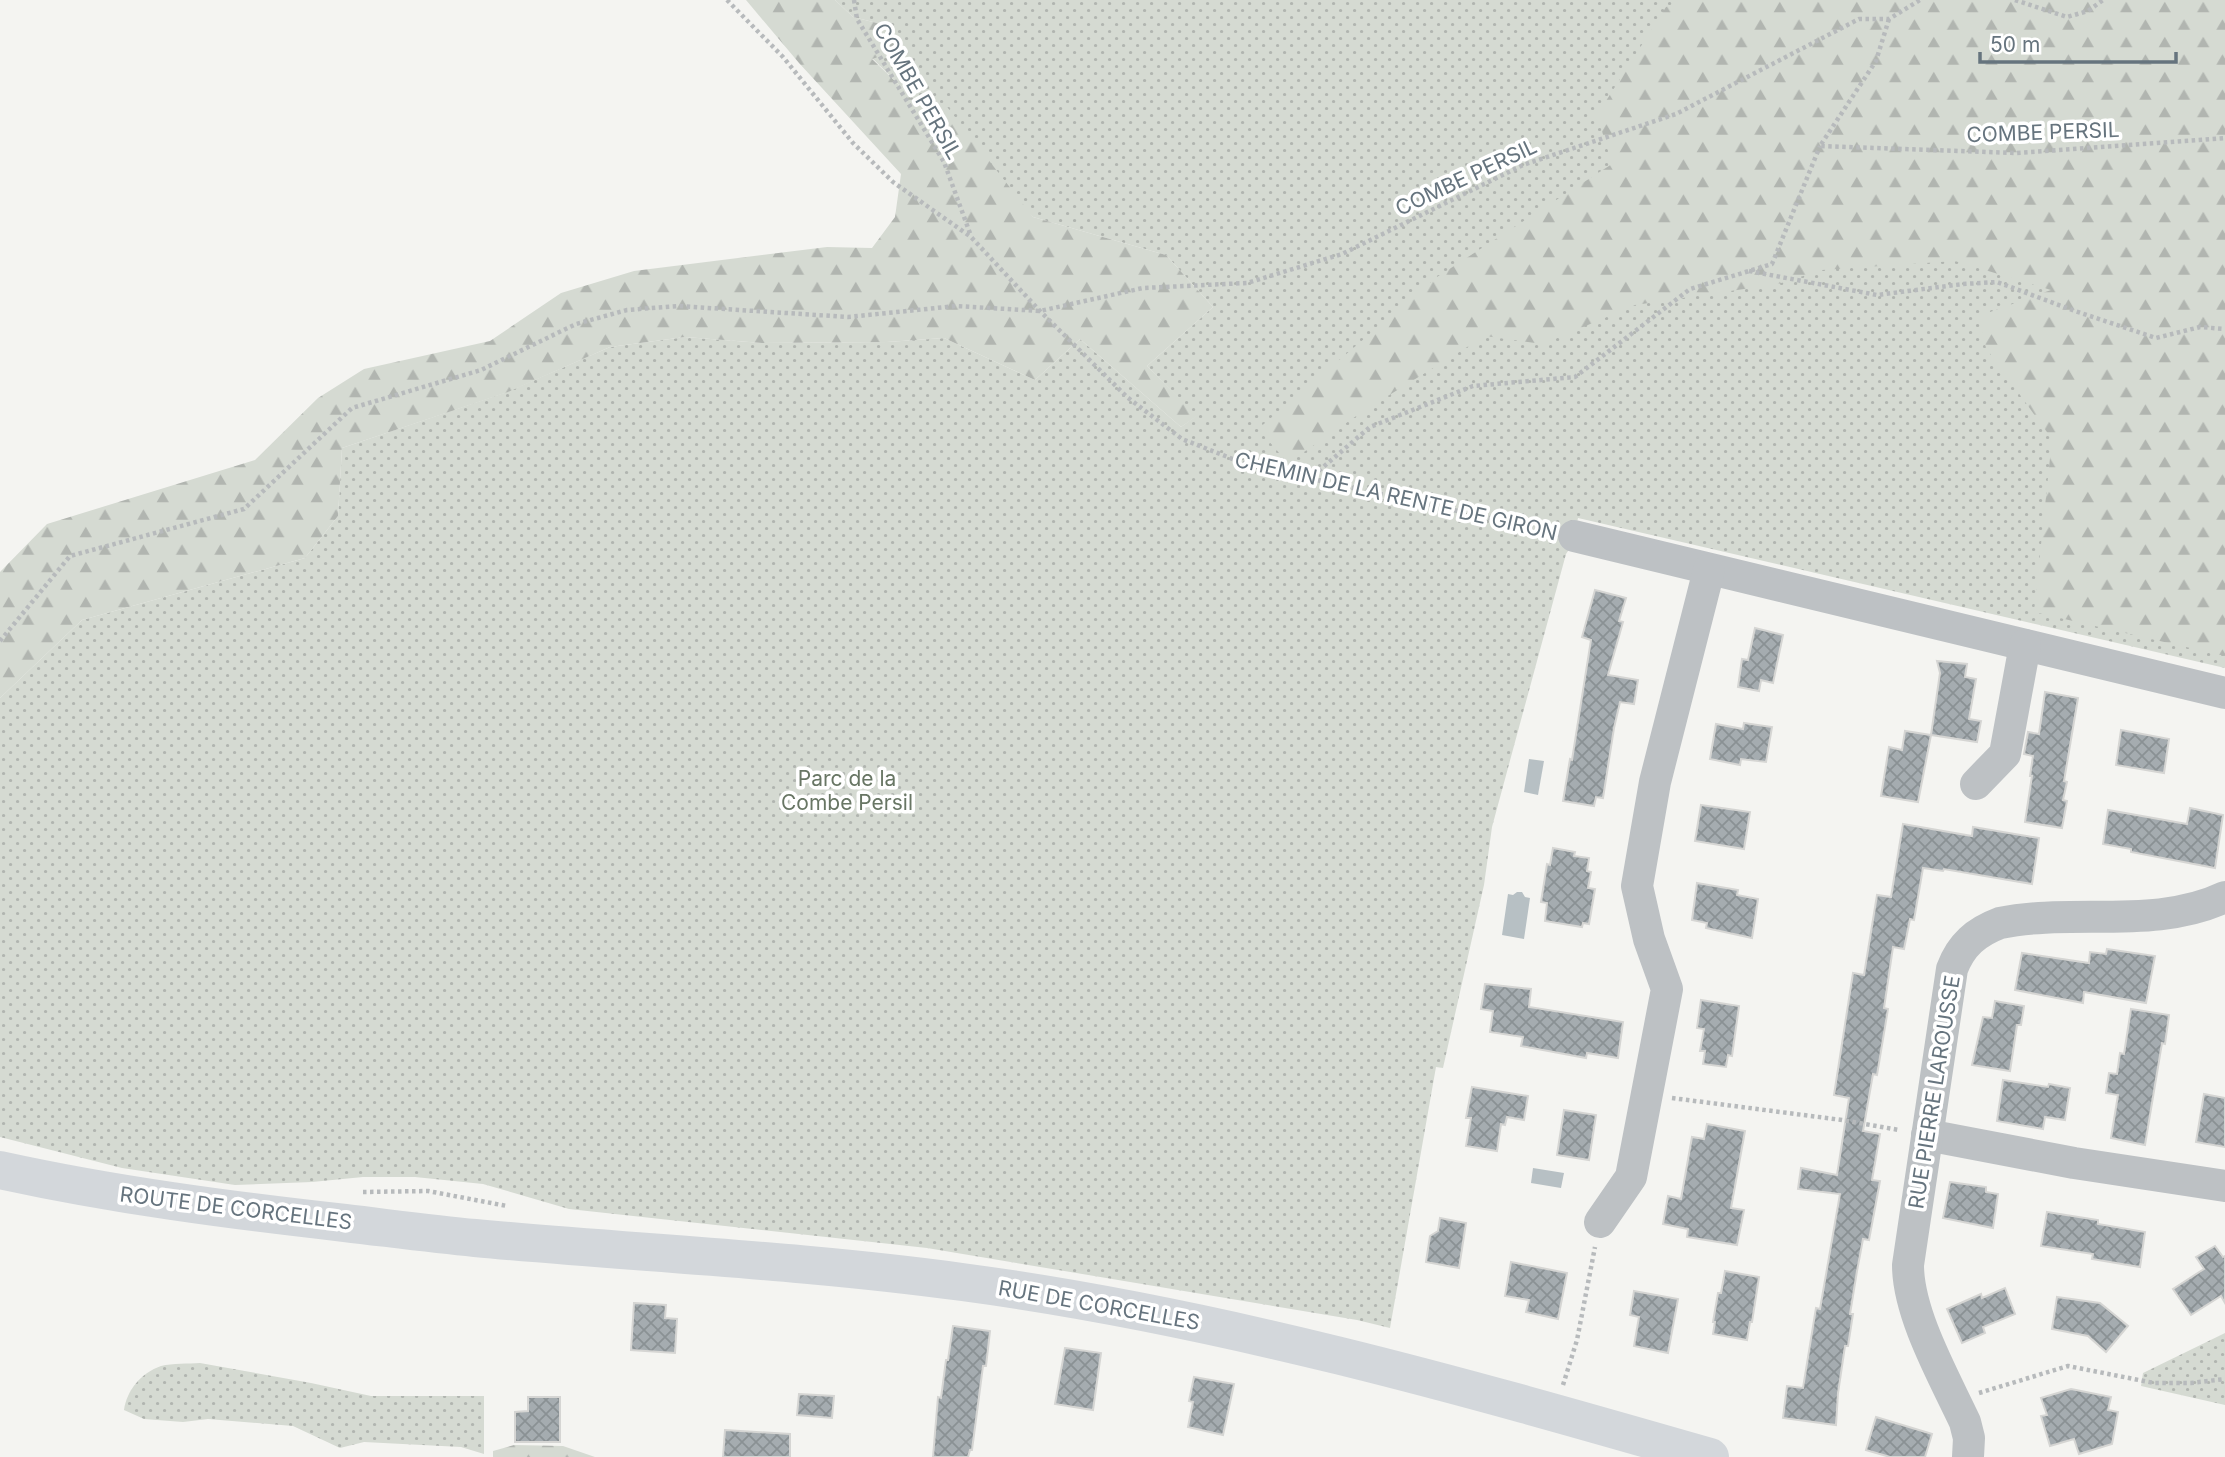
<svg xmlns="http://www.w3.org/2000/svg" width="2225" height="1457" viewBox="0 0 2225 1457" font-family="Inter,sans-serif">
  <defs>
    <pattern id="green-dots" width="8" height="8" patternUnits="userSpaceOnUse" patternTransform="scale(1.75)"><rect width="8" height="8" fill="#d5dad2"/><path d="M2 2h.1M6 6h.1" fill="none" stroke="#b1b5b0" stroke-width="1.8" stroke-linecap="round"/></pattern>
    <pattern id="forest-firs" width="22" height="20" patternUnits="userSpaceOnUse" patternTransform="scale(1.75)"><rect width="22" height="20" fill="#d5dad2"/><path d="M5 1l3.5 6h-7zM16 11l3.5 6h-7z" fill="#b1b5b0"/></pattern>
    <pattern id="building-cross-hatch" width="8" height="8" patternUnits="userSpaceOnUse" patternTransform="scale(1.75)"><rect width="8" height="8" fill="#a5acb0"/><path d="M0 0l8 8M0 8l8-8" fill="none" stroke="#8a9194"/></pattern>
  </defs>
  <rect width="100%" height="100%" fill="#f4f4f1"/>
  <g fill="url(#green-dots)">
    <polygon points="835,0 2225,0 2225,668 1578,518 1572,545 1566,554 1492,827 1484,885 1443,1068 1436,1067 1390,1328 1357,1320 927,1248 569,1209 483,1184 415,1177 363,1177 312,1182 235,1185 122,1168 0,1137 0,698 82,620 305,558 338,516 342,448 507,392 610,347 685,337 762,343 887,342 944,338 1035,380 1080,339 1181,427 1196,416 1147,366 1213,307 1166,255 1033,217 872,58 889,26 853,17"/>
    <polygon points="2225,1333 2225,1405 2141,1386 2143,1373"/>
    <path d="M200,1363L311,1383L371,1396H484V1454L461,1447L364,1442L340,1448L293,1426L208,1419L183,1422L144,1419L124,1410C127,1390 141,1373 161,1366C173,1363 188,1364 200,1363Z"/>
  </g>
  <g fill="url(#forest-firs)">
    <polygon points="746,0 835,0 853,17 889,26 899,50 872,59 922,107 944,103 1033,217 1166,255 1213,307 1147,366 1197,416 1181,427 1080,339 1035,380 944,338 887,342 762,343 685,337 610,347 508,392 342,448 338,516 305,558 82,620 0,698 0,572 47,524 255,460 318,398 364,369 490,341 561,293 634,271 827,247 872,248 895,217 901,174 799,63"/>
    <polygon points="1686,0 2225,0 2225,656 2034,612 2052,439 1986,348 1979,316 2051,290 1955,261 1822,270 1778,284 1635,305 1543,344 1485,336 1365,410 1288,463 1258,429 1437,277 1612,164 1597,115 1666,7"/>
    <polygon points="514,1445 563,1446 595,1457 493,1457 493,1451"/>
  </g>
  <g fill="#b7c0c4">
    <polygon points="1529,759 1544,761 1538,795 1524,792"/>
    <polygon points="1517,892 1522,892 1525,897 1530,898 1524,939 1502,935 1508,894 1513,895"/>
    <polygon points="1533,1168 1564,1173 1561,1188 1531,1183"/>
  </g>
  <g fill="url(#building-cross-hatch)" stroke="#d5d5d3" stroke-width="2">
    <polygon points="1595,590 1626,598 1619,621 1623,622 1608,675 1638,680 1634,704 1620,702 1614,728 1603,798 1596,797 1594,806 1563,801 1570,759 1572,760 1591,640 1582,637"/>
    <polygon points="1755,628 1783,635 1773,683 1761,680 1759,691 1738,687 1742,659 1748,660"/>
    <polygon points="1937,661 1967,664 1965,677 1976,679 1969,719 1981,721 1977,742 1931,735 1918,802 1881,796 1889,747 1902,750 1905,731 1931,735 1940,673"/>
    <polygon points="2045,692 2078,698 2064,781 2067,782 2063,800 2067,801 2062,828 2025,822 2032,776 2030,776 2033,756 2024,754 2028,732 2039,734"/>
    <polygon points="1744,723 1772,727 1766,762 1741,759 1740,765 1710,759 1716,724 1743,729"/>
    <polygon points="2121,730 2169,739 2164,773 2116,765"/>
    <polygon points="1701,805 1750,812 1744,849 1695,841"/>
    <polygon points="2190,808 2223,815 2215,868 2131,852 2131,849 2103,844 2108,810 2187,824"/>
    <polygon points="1903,824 1972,836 1973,827 2039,838 2032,884 1944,869 1943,871 1923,868 1914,920 1910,919 1904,949 1893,947 1884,1008 1888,1009 1877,1075 1873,1074 1863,1131 1880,1134 1872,1180 1880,1181 1869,1240 1863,1239 1857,1271 1850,1314 1853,1314 1848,1346 1845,1346 1838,1393 1836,1425 1783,1418 1787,1386 1803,1388 1816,1308 1820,1309 1840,1194 1798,1189 1801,1168 1837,1175 1849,1098 1834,1095 1853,973 1864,975 1877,895 1891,897"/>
    <polygon points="1553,848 1575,852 1574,856 1589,858 1587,871 1591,872 1588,888 1595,889 1589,924 1583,923 1582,927 1545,921 1547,903 1541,902 1547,864 1550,865"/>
    <polygon points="1697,883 1738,890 1737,895 1758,899 1752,938 1706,928 1707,923 1692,920"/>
    <polygon points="2107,949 2155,956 2146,1003 2084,992 2083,1003 2015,990 2022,953 2089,963 2090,952 2106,954"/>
    <polygon points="1485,984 1531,989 1529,1007 1623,1022 1618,1058 1587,1053 1586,1058 1521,1046 1523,1037 1490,1032 1493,1011 1481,1009"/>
    <polygon points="1701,1000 1739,1006 1732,1056 1728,1055 1726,1067 1703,1064 1705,1051 1700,1051 1704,1029 1697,1028"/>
    <polygon points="1995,1001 2024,1006 2021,1025 2017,1025 2010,1071 1972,1065 1983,1017 1992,1018"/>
    <polygon points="2131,1009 2169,1015 2165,1044 2162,1043 2145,1145 2111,1138 2118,1095 2106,1093 2109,1073 2117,1074 2120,1053 2124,1054"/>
    <polygon points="2003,1080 2048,1087 2049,1084 2070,1088 2065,1120 2045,1117 2043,1129 1997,1121"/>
    <polygon points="1472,1087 1528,1096 1524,1120 1507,1117 1505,1125 1501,1124 1497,1151 1466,1146 1471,1118 1466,1118"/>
    <polygon points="2204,1094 2225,1098 2225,1147 2196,1142"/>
    <polygon points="1564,1110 1596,1115 1589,1160 1557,1155"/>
    <polygon points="1707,1124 1745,1131 1731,1208 1744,1210 1737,1245 1687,1237 1688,1229 1663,1224 1668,1196 1681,1199 1692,1137 1704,1139"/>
    <polygon points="1950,1182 1986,1187 1986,1192 1998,1194 1993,1228 1943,1218"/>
    <polygon points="2047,1212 2098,1220 2098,1224 2145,1232 2140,1267 2092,1259 2093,1254 2041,1246"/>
    <polygon points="1440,1218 1466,1223 1459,1268 1426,1262 1430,1236 1438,1231"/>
    <polygon points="2215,1246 2223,1257 2225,1256 2225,1303 2221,1296 2191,1315 2173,1289 2204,1269 2196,1257"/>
    <polygon points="1511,1262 1567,1273 1558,1319 1526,1312 1529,1300 1505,1296"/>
    <polygon points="1725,1271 1759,1277 1752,1322 1750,1322 1747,1340 1713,1334 1715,1322 1713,1322 1718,1293 1721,1293"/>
    <polygon points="2005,1288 2015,1314 1983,1327 1985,1333 1962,1343 1947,1309 1981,1294 1982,1298"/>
    <polygon points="1634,1291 1678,1299 1668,1353 1634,1346 1639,1317 1630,1315"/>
    <polygon points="2057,1297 2100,1303 2128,1326 2106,1352 2088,1336 2052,1329"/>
    <polygon points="634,1303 666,1305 665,1318 677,1319 675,1353 631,1350"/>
    <polygon points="953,1326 990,1331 986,1366 983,1366 972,1450 970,1450 968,1457 933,1457 938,1397 941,1398 946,1360 948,1360"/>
    <polygon points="1065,1348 1101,1353 1093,1410 1055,1404"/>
    <polygon points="1194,1377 1234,1384 1223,1435 1188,1427 1193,1402 1189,1401"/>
    <polygon points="2071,1389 2111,1397 2108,1410 2118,1412 2112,1444 2079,1454 2074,1439 2050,1446 2041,1416 2047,1415 2041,1398"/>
    <polygon points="799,1394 834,1396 832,1418 797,1415"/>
    <polygon points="528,1397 560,1397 560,1442 515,1442 515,1412 528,1411"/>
    <polygon points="1876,1417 1932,1434 1925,1457 1890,1457 1866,1450"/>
    <polygon points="725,1430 790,1434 790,1457 723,1457"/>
  </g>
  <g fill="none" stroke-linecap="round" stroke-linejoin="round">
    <g stroke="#b7babc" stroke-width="4.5" stroke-dasharray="3.5 3.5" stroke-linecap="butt">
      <polyline points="727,0 783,57 853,143 893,182 971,237 1040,311 1127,397 1182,439 1248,465 1549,531"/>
      <polyline points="854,0 857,19 944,162 971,236"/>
      <polyline points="2015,0 2067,17 2088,11 2103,0"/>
      <polyline points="1889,19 1876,61 1820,146 2017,153 2225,138"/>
      <polyline points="1749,271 1877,295 1963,284 1997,282 2075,311 2156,338 2200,327 2225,329"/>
      <polyline points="1308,480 1370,427 1473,386 1575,377 1690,289 1772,264 1820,146"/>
      <polyline points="0,641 70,556 244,509 352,408 481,370 576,324 627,310 678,306 848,317 956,306 1040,311 1143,288 1247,283 1342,254 1523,165 1676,114 1859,19 1889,19 1920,0"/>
      <polyline points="1672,1098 1842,1120 1899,1130"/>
      <polyline points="363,1192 428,1191 507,1206"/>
      <polyline points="1563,1385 1577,1340 1595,1247"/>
      <polyline points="1979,1393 2068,1366 2154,1383 2191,1383 2225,1379"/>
    </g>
    <g stroke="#bdc1c4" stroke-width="32">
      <polyline points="1574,536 2225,693"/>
      <polyline points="1976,784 2005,754 2025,645"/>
      <polyline points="1927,1135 2074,1163 2225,1186"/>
      <polyline points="1600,1222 1631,1177 1667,989 1649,939 1637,886 1655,782 1709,570"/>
      <path d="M1968,1457L1969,1438L1965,1422C1944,1377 1908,1314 1908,1265L1952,969C1961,945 1976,932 2000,923C2073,908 2156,930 2225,897"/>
    </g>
    <path stroke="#d3d7db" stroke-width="38" d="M0,1170C114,1195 229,1210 345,1223C388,1228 432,1234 475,1238C637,1253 800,1260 962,1282C1217,1316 1463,1386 1710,1457"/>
  </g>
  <g text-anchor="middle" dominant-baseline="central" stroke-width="7" stroke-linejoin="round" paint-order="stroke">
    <g font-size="21" fill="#66747e" stroke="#fff">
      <text transform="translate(918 91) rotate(60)">COMBE PERSIL</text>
      <text transform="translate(2043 132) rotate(-2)">COMBE PERSIL</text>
      <text transform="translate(1466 177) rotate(-25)">COMBE PERSIL</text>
      <text transform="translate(1396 496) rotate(13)">CHEMIN DE LA RENTE DE GIRON</text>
      <text transform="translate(1934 1092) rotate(-81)">RUE PIERRE LAROUSSE</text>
      <text transform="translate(236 1208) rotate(7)">ROUTE DE CORCELLES</text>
      <text transform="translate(1099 1305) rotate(10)">RUE DE CORCELLES</text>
    </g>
    <g font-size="21" fill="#687664" stroke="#fff">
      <text x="847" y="778">Parc de la<tspan x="847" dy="24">Combe Persil</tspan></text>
    </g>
  </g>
  <path d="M1980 52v10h196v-10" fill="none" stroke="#66747e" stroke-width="3.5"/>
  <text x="1990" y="52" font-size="21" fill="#66747e" stroke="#ffffff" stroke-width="5" paint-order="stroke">50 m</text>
</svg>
